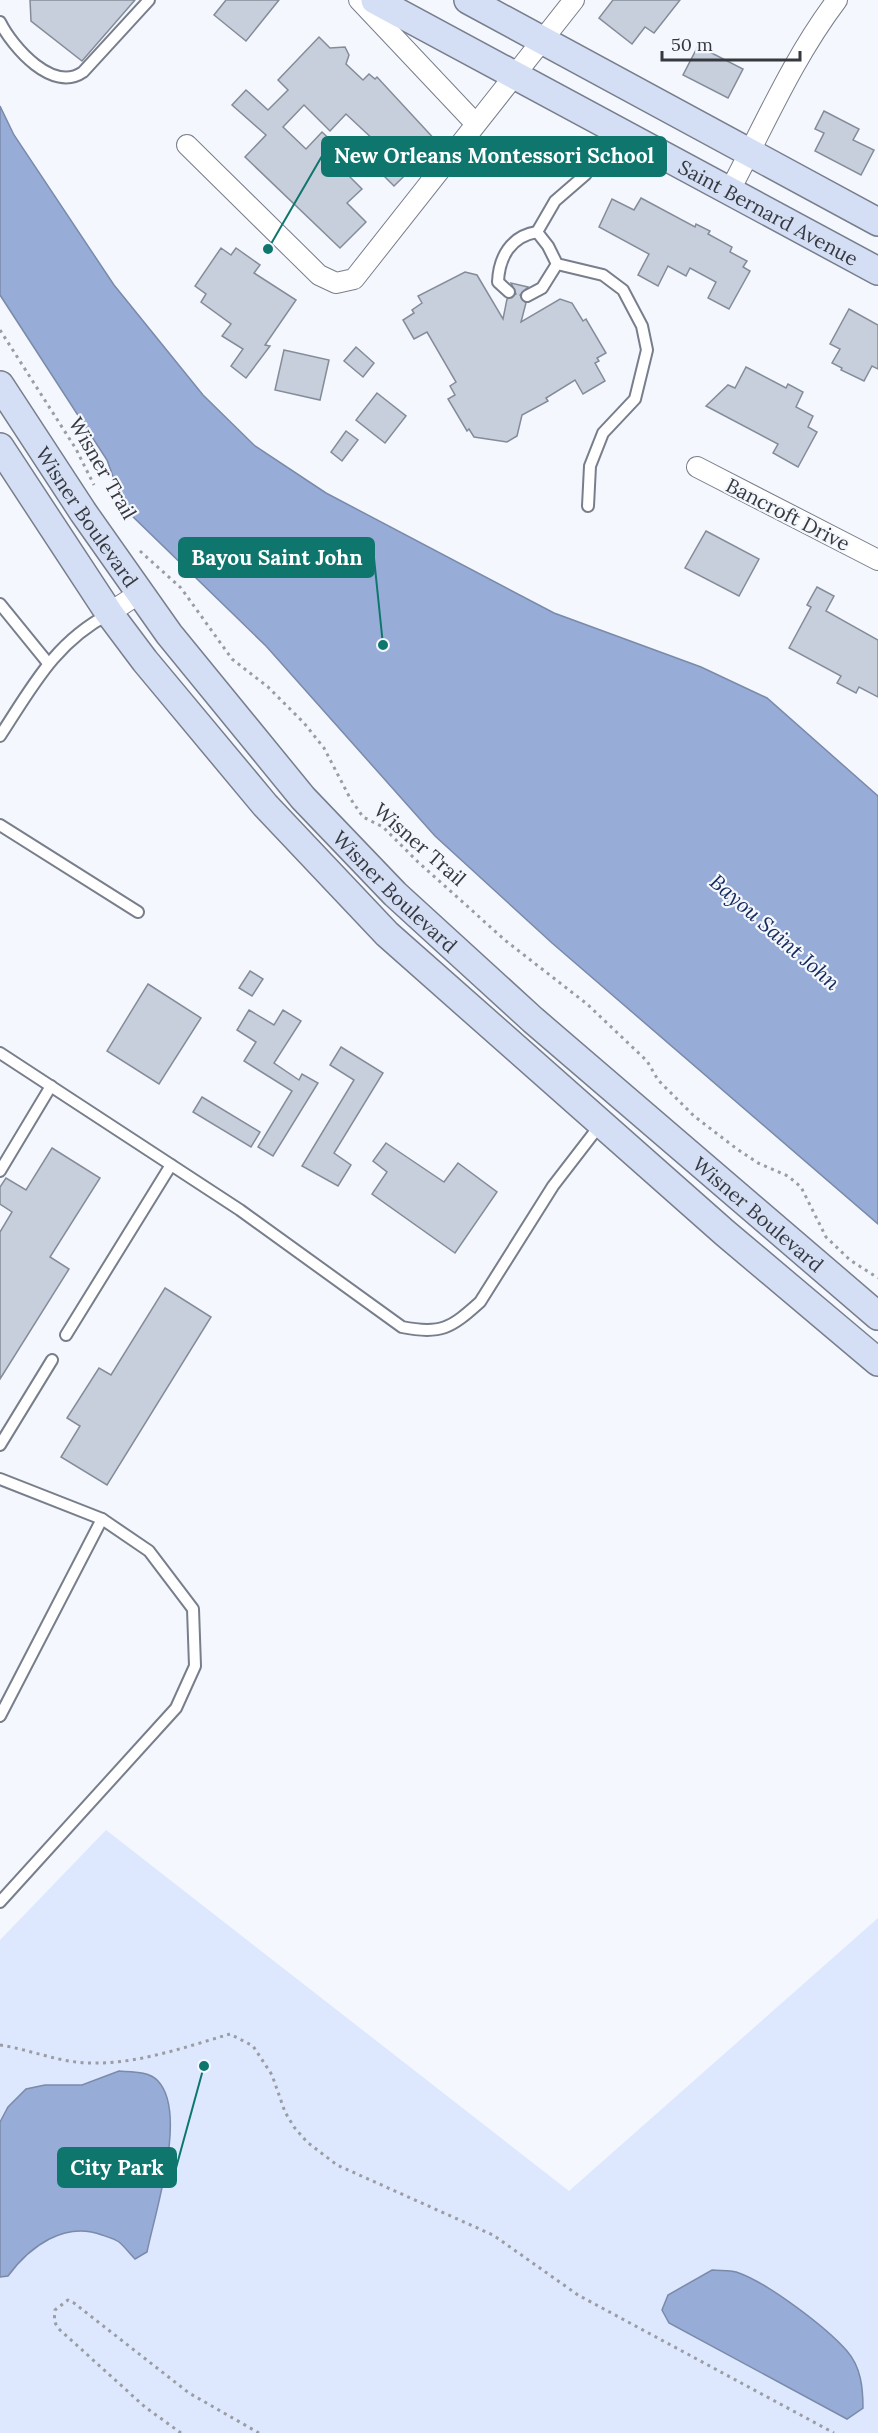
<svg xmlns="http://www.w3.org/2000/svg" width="878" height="2433" viewBox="0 0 878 2433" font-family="Lora,serif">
  <rect width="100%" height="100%" fill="#f4f7fd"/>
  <polygon fill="#dde8ff" points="106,1830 569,2191 878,1918 878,2433 0,2433 0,1940"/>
  <g fill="#97acd7" stroke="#7a8aa9" stroke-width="1.5">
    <polygon points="0,106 14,135 114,285 203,395 255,446 326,493 554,613 701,667 767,698 878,796 878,1224 552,943 435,836 266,646 125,509 107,460 0,295"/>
    <path d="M119,2071C131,2072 149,2071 158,2081C188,2113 155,2212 147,2252L135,2259C130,2254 125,2247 119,2242C115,2239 108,2237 102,2235C65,2221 30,2246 8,2276L0,2277V2122L8,2107L26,2089L45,2085H82Z"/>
    <path d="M712,2270C721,2271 732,2270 739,2273C769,2284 826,2327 847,2351C861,2367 863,2388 863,2408L847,2419L669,2323L662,2310L668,2295Z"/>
  </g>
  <g fill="#c7cedc" stroke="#858c99" stroke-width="1.5">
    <polygon points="30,0 135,0 82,61 31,21"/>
    <polygon points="226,0 279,0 246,41 214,15"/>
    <polygon points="613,0 680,0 654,33 645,27 632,44 599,18"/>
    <polygon points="319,37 330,48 345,47 349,55 346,64 363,80 369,74 375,79 377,77 438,143 394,186 378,170 392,157 346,114 330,131 304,105 283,127 306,149 322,132 339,148 330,157 362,189 347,203 366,222 340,248 245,157 266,135 232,105 246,90 268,110 288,90 278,80"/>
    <polygon points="698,46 743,69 728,98 683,75"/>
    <polygon points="824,111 859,129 853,140 874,150 861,175 815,151 824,133 815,129"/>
    <polygon points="641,198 695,227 696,224 710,231 708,234 732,247 730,252 747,261 743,267 750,271 729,309 708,298 716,282 690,268 686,276 668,266 658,286 638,275 649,254 599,227 612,199 634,210"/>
    <polygon points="221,248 231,255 236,248 260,265 254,273 296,300 265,345 270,346 246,378 231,366 243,349 222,336 231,324 201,302 206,294 195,286"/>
    <polygon points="465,272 477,275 503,319 507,299 516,294 511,283 528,287 520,295 526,303 521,322 560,299 572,303 583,321 586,319 606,353 597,358 599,361 595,363 605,381 583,394 575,380 546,398 548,401 522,415 517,436 507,442 474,437 469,429 467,431 448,399 455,395 450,386 456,382 427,332 414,339 403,320 414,313 412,310 422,303 418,296"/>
    <polygon points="849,309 878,325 878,369 872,366 864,381 841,370 842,368 832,363 840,349 830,344"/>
    <polygon points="356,347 374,363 363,377 344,361"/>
    <polygon points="284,350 329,360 320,400 275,390"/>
    <polygon points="746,367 786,388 788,384 803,392 796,407 813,416 808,427 817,432 798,467 773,453 778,444 706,406 728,385 735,388"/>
    <polygon points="377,393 406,416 385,443 356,420"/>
    <polygon points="346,431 358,440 342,461 331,452"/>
    <polygon points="706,531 759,559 739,596 685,568"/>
    <polygon points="817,587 834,596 826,611 878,640 878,697 859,687 856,693 837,683 841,676 789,648 811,607 807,605"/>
    <polygon points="250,971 263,979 252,996 239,988"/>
    <polygon points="148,984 201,1018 159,1084 107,1051"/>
    <polygon points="249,1010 274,1025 283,1010 301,1021 274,1063 299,1080 302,1074 318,1083 273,1156 258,1147 292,1091 244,1061 256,1042 237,1030"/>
    <polygon points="341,1047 383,1073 334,1153 351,1165 338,1186 302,1166 354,1080 330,1065"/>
    <polygon points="202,1097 260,1132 251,1147 193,1112"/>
    <polygon points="386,1143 444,1182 458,1163 497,1192 455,1253 372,1194 387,1172 373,1161"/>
    <polygon points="52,1148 100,1178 50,1257 69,1269 0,1379 0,1232 12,1212 0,1204 0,1187 6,1178 26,1190"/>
    <polygon points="165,1288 211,1317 107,1485 61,1457 80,1426 67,1418 99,1368 111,1375"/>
  </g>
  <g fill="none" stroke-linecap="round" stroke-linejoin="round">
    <g stroke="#787e8b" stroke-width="14">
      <g id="lane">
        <path d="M0,22C13,48 53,93 83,72L149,0"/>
        <path d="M509,292L498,282C499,257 511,236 537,232"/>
        <polyline points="527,296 542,288 557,264"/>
        <polyline points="588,506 590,466 603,433 635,399 647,350 642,326 623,290 603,275 557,264 548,246 537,232 555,201 585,175 620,132"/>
        <polyline points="0,604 48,663"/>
        <path d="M0,736C32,687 55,642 109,614"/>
        <polyline points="0,825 138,912"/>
        <path d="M0,1053L240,1210L402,1327C441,1335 451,1328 480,1302L553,1186L600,1125"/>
        <polyline points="0,1171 51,1086"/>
        <polyline points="66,1335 171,1165"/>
        <polyline points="0,1445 52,1360"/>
        <polyline points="0,1479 102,1519 0,1716"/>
        <polyline points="0,1902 176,1708 195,1666 193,1609 149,1551 102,1519"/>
      </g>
    </g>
    <g stroke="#787e8b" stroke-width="22">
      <g id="street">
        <polyline points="359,0 475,123"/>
        <polyline points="187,145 319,275 336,283 354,279 574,0"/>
        <path d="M730,190C764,126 793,58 837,0"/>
        <polyline points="697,467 878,560"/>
        <polyline points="109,613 140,593"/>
      </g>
    </g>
    <g stroke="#787e8b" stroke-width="30">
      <g id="secondary">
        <path id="s1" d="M375,0L878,271"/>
        <polyline points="468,0 878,222"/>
        <path id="s2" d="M0,385L83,512L169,634L303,798L395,894L533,1020L878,1316"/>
        <polyline points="0,447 109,613 145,661 265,805 387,934 725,1233 878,1362"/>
      </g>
    </g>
    <g stroke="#9a9da2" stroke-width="3" stroke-dasharray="3 4.5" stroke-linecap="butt">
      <polyline points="0,330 76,449 94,485"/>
      <polyline points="140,551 181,588 232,659 268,687 304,723 324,748 350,798 363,817 383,827 418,862 506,941 587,1004 647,1061 658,1080 694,1116 737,1149 758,1163 788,1176 801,1187 826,1237 850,1260 878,1278"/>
      <path d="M0,2045C26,2049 51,2059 76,2062C127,2068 182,2048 230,2034L253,2046L272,2075L285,2112L294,2127L307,2142L337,2165L493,2235L578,2295L834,2433"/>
      <path d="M181,2433L145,2407L60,2330C54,2324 54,2319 55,2310L68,2300L74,2303L189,2393L259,2433"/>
    </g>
    <use href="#lane" stroke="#fff" stroke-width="10"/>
    <use href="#street" stroke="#fff" stroke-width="20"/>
    <use href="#secondary" stroke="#d4dff5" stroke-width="27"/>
  </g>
  <g text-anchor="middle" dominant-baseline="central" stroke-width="4.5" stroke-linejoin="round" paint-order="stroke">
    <g font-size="20" fill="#36393e" stroke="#f4f7fd">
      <text stroke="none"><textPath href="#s1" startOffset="447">Saint Bernard Avenue</textPath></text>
      <text transform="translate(103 468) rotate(60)">Wisner Trail</text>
      <text transform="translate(788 514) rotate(27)">Bancroft Drive</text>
      <text stroke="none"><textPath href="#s2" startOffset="158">Wisner Boulevard</textPath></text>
      <text transform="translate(420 844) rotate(41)">Wisner Trail</text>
      <text stroke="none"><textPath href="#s2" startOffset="644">Wisner Boulevard</textPath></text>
      <text stroke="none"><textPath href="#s2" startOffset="1130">Wisner Boulevard</textPath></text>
    </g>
    <g font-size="21" font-style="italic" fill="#142a5d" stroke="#f4f7fd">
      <text transform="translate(775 932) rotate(41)">Bayou Saint John</text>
    </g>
  </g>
  <path fill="none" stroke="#0f766e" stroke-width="2" d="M268 249L322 156M383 645L374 558M204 2066L176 2168"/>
  <g fill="#0f766e" stroke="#f4f7fd" stroke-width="2">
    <circle cx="268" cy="249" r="6"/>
    <circle cx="383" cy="645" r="6"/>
    <circle cx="204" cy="2066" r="6"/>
  </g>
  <g fill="#0f766e" stroke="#0f766e" stroke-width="2">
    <rect x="322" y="137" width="344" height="39" rx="6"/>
    <rect x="179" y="538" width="195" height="39" rx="6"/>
    <rect x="58" y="2148" width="118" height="39" rx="6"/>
  </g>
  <g font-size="21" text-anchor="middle" font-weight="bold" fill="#fff">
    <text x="494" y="163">New Orleans Montessori School</text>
    <text x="277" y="565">Bayou Saint John</text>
    <text x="117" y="2175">City Park</text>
  </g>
  <path d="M662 51v9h138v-9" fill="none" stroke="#36393e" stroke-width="3"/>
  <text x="671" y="51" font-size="18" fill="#36393e" stroke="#f4f7fd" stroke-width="4.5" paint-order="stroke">50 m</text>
</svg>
